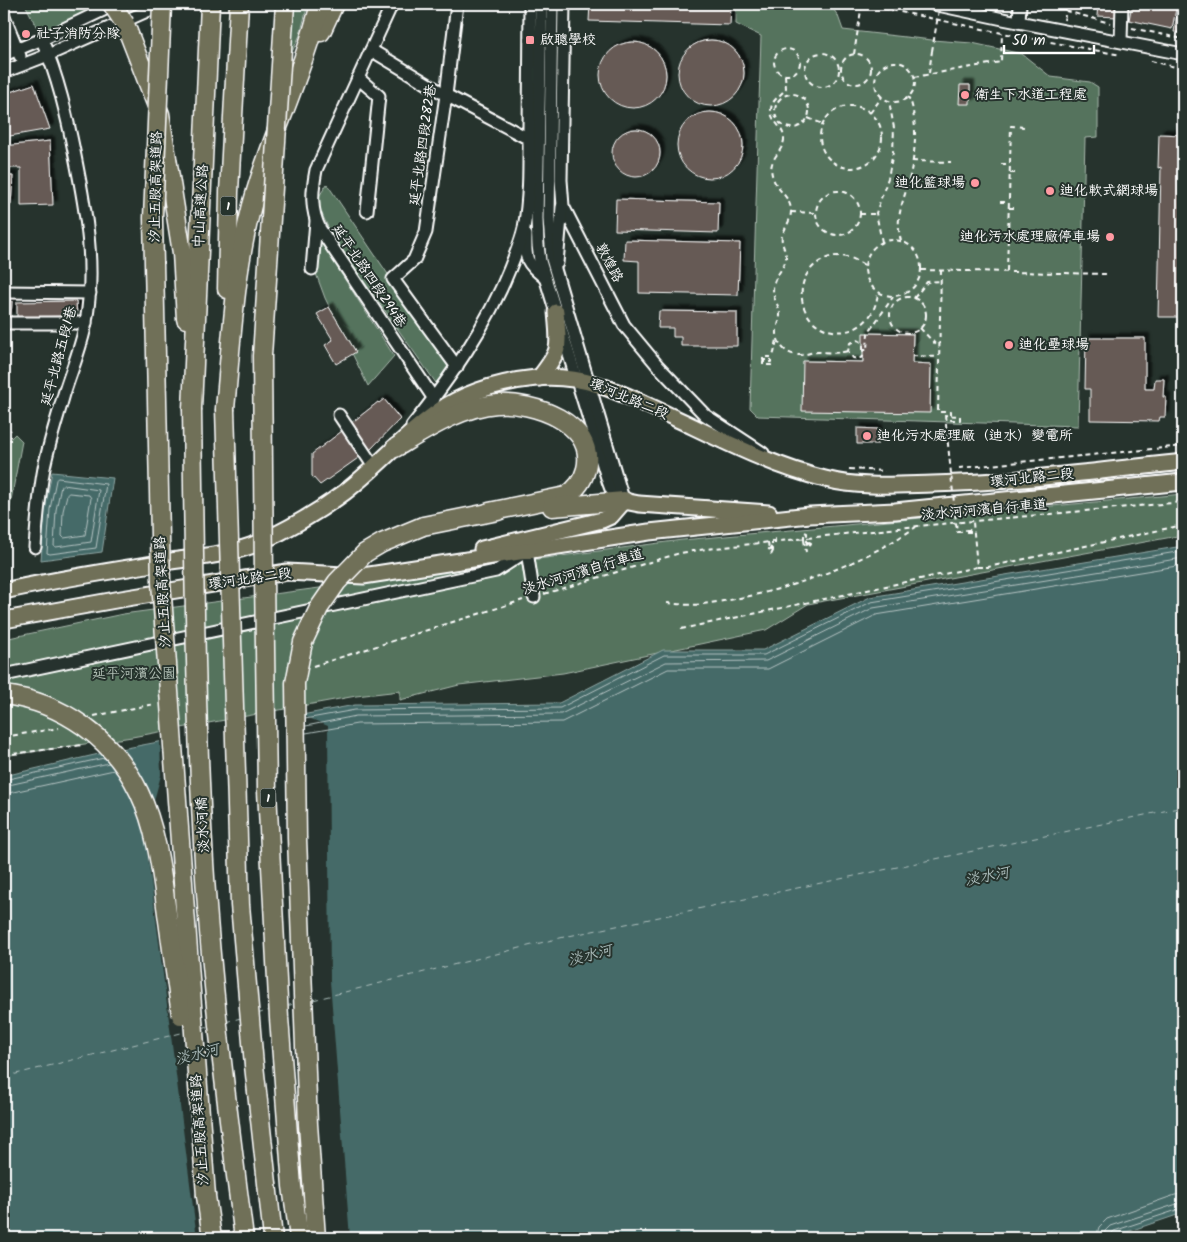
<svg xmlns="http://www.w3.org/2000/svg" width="1187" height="1242" viewBox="0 0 1187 1242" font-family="Kalam,'LXGW WenKai TC',sans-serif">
  <defs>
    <filter id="shadow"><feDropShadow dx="4.5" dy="-4.5" stdDeviation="1" flood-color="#0009"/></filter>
  </defs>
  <rect width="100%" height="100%" fill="#26332d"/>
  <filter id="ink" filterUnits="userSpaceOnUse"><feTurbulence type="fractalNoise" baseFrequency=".02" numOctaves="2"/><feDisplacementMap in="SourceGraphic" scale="10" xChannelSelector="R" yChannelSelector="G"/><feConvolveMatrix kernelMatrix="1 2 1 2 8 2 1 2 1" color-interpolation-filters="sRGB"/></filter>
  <g filter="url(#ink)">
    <g fill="#54735d" stroke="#aab9ae">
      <polygon points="25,4 99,4 102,8 42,38"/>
      <polygon points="289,4 308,4 300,35 285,67"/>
      <polygon points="736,4 830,4 838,16 843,30 932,40 972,43 1022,54 1051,77 1090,82 1098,87 1098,137 1085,138 1078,426 758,416 750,408 761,36 736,24"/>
      <polygon points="327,184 450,366 436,383 332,236 316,201"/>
      <polygon points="317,236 394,356 368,386 325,298 315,271"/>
      <polygon points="15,434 22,441 4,538 4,445"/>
      <polygon points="1183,494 1183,535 808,604 766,630 563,673 459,685 400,700 400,691 356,696 132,737 4,756 4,639 123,614 682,540"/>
    </g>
    <g fill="#456a68" stroke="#8fa6a4">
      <polygon points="52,472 113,478 102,552 41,560 45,509"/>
      <polygon points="1183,546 1183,1213 1109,1238 4,1238 4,776 116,750 355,705 559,703 663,650 763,650 870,597"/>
    </g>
    <polygon fill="#26332d" points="297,713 328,726 330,981 350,1238 197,1238 145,834 161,775 160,739"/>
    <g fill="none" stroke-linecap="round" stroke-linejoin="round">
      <g stroke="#b5c3c3" stroke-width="1">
        <polygon points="58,478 106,484 96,548 50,554 47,553 50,509 56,480"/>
        <polygon points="63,485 99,490 91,542 56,547 54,546 56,510 61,486"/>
        <polygon points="69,493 89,495 91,498 85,535 64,538 62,536 63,511 67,495"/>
        <polyline points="305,719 355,710 560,708 664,655 764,655 871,602 1183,551"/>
        <polyline points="306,726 356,716 561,714 666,662 766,661 873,608 1183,558"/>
        <polyline points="306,733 357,724 562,722 668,669 768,669 876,615 1183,565"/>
        <polyline points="4,780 104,758"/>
        <polyline points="4,786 109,763"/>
        <polyline points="4,794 114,770"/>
        <polyline points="1096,1238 1099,1227 1107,1219 1175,1195 1183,1194"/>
        <polyline points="1104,1238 1105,1231 1110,1226 1183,1202"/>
        <polyline points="1110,1238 1111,1234 1114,1231 1183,1208"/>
      </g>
      <g stroke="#abbcbb" stroke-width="1" stroke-dasharray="6 5" stroke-linecap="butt">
        <polyline points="313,1000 564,937 1183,807"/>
        <polyline points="286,1006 294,1004"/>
        <polyline points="257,1014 270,1010"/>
        <polyline points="225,1022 241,1018"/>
        <polyline points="201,1028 209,1026"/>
        <polyline points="4,1077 185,1032"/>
      </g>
    </g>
    <g fill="#665a54" stroke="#fff" filter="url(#shadow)">
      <polygon points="590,4 731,4 730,25 589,21"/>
      <polygon points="1098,4 1118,4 1117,17 1097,16"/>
      <polygon points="1132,4 1177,4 1172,29 1129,20"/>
      <polygon points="1179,4 1183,4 1183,33 1174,32"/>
      <circle cx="711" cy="73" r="33"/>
      <circle cx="633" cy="75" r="33"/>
      <polygon points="34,84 50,129 4,137 4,94"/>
      <polygon points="960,85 970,85 970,104 959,104"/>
      <circle cx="710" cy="145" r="33"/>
      <circle cx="636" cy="153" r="24"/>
      <polygon points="1159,134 1183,135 1183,317 1158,317 1161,167 1158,168"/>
      <polygon points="50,141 53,205 21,206 21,168 4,168 4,146"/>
      <polygon points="4,176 13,176 11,205 4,205"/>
      <polygon points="616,199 719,202 718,233 615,230"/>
      <polygon points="625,240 740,243 738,295 639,293 639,261 624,260"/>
      <polygon points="4,301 12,301 11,317 4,317"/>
      <polygon points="76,301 77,316 17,317 17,302"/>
      <polygon points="329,307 356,352 336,364 325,345 333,340 317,314"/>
      <polygon points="659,311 737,312 737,346 681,346 681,337 673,337 673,328 658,328"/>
      <polygon points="863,333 913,334 912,363 931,364 930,413 802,411 803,361 863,362"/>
      <polygon points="1086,338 1145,338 1145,389 1154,389 1155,379 1164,379 1163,397 1166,397 1165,417 1160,417 1159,421 1090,420 1090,389 1085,389"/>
      <polygon points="384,399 400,419 370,450 350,424 378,402 379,403"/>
      <polygon points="857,428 878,429 878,444 857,444"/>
      <polygon points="342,431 361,456 320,485 312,476 312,454"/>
    </g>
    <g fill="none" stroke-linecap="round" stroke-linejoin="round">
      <g stroke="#fff" stroke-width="15">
        <g id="minor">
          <path d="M392,4L316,170C312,191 310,209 320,229L434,399"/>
          <polyline points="457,4 446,95 426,232 414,260 393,279 457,367"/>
          <polyline points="541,4 537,219 538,245 540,261 608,481 611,489 624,501"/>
          <polyline points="552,4 549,219 552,259 623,499"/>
          <polyline points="564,4 561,180 563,206 624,325 658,366 705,415 763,453"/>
          <polyline points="933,4 1003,19 1183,54"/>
          <polyline points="4,16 20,56"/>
          <polyline points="1019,22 1020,4"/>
          <polyline points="1121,41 1122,4"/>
          <polyline points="371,50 446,95 529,139"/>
          <polyline points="4,55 47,37 116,4"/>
          <polyline points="4,72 48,55 163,4"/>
          <polyline points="358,78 379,96 367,211"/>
          <path d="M526,235C525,261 526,262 545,278"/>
          <polyline points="557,263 562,207"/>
          <polyline points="312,269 316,221"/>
          <polyline points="4,292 90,293"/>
          <polyline points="4,323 86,323"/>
          <polyline points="339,415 374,467"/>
          <path d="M412,426C451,377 487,326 510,268C515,255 521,242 524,228C530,196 529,162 529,129C529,88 530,46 530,4"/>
          <path d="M35,547C37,521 39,494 44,468C49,443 57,419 64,394C71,371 82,346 86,322C96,266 86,211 75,156C67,116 58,77 42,40"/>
          <polyline points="4,675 496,571 527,551 534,597"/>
        </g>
      </g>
      <g stroke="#fff" stroke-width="19">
        <g id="major">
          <path d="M539,378C562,349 559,348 556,312"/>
          <polyline points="482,549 602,520 611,516 624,501 639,504 769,513"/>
          <path d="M4,591C57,579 112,571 165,562C196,557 230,555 258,543C289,529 318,512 345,492C380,465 409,430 446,406C472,390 506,381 536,378C588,373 627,396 673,417C722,440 772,466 825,479C860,488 896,485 932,484C1016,482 1100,471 1183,462"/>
          <polyline points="4,620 121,599 287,572 363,576 649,532 810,515 895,511 1183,482"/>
        </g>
      </g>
      <g stroke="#fff" stroke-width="21">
        <g id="highway">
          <polyline points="125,24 160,114 182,253 186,319"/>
          <polyline points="321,32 334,4"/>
          <polyline points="227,289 229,192 239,4"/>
          <polyline points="192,409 210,4"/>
          <path d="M225,409C232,336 235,261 256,191C275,128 304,68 320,4"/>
          <path d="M395,448C424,431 462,406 497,404C532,401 597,423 586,469C583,481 577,489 566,496L489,512"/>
          <polyline points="552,507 624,501"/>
          <polyline points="423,526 498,511"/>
          <polyline points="206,1196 212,1238"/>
        </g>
      </g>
      <g stroke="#fff" stroke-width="2" stroke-dasharray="5 4" stroke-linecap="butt">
        <polyline points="1064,20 1066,11 1110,23"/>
        <polyline points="1132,28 1183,39"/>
        <circle cx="787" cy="62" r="13"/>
        <circle cx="822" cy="70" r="17"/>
        <circle cx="856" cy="69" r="15"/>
        <polyline points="854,54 862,4 1002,33 1121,55"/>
        <polyline points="1151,61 1183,69"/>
        <circle cx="895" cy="82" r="20"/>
        <polyline points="929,73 932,51"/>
        <path d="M785,75L786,88C781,96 772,99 771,109C770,122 785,127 784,140C782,154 766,159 773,178C777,191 791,197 791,211C791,221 785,227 782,236C780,245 789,253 785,262C780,275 770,279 774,297C776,303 780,308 780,315C780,320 778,324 777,330C776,343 785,355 799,355C806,355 811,352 818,352C830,352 835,354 848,351"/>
        <polyline points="914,77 1001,62 1002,33"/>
        <circle cx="792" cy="111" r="17"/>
        <circle cx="851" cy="137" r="31"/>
        <polyline points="870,113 882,97"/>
        <polyline points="808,118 823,124"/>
        <polyline points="912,161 951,162"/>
        <polyline points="1001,164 1010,164"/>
        <polyline points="1010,173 1017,173"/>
        <circle cx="838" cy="213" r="22"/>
        <polyline points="1000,202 1009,202"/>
        <polyline points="1009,208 1016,208"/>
        <polyline points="791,212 816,213"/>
        <polyline points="860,214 875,214"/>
        <circle cx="893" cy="268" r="28"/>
        <path d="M901,241C895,219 902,205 908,184C913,164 917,141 914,119C913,112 913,104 908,97"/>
        <polyline points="882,242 876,213 888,178 893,152 894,128 889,101"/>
        <path d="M864,265C851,256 836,252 821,261C811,266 804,276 802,288C796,339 871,351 878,293"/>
        <polyline points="921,270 1106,274"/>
        <polyline points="941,270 938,412 951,412 951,420 960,420 960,416 945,415"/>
        <polyline points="1007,271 1011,126 1025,127"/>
        <circle cx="908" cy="315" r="18"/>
        <polyline points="914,298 927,282 941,281"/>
        <polyline points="920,328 939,348"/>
        <polyline points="863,350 863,343 858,340 850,343 848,351 853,358 858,359 863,357 863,350 867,350 868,333 893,297"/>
        <polyline points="912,356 939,357"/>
        <polyline points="771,366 771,365 763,365 763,362 771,362 771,360 763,360 763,357 772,357 774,353 777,340"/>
        <polyline points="4,437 11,430"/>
        <polyline points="959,468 1183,446"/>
        <polyline points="849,469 885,471"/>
        <polyline points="957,532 972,532 971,530 961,530"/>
        <polyline points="804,540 806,552"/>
        <polyline points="768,542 769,550 772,549 770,547 768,549"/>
        <polygon points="809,542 811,543 809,546 807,544"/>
        <polyline points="771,555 775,547"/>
        <polyline points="977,567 988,567 1183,525"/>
        <polyline points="544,594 680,553 706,549 918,526 1183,502"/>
        <path d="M667,603C678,604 691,606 702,604C777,595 853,569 916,527"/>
        <polyline points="681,629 977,567 973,522"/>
        <polyline points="313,666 523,600"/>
        <polyline points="94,716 155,704"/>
        <polyline points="4,737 59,728"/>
        <polyline points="4,755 83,745"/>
      </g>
      <use href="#minor" stroke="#26332d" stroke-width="11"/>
      <use href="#major" stroke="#706f59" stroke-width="15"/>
      <use href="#highway" stroke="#706f59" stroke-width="18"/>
      <g stroke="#fff" stroke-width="21" stroke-linecap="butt">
        <g id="highway-bridge">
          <polyline points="112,4 125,24"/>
          <polyline points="162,4 153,218 161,582 206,1196"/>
          <polyline points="285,4 262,356 264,577 267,791 279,1018 292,1186 299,1238"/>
          <path d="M192,409C194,554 195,699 203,844C210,976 227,1107 244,1238"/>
          <polyline points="225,409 240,905 254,1065 273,1238"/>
          <path d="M4,695C62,702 114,739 139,792C156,827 161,868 166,906C171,943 176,979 181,1015"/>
          <polyline points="316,1238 308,1124 297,838 295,683 303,642 319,608 337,582 365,553 382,543 423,526"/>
        </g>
      </g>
      <g stroke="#fff" stroke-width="2" stroke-dasharray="5 4" stroke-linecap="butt">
        <polyline points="932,51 940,4"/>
        <polyline points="945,415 957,532"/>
        <polyline points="804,540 804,532 807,533 807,544 809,546 811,543"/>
        <polyline points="768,549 772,550 772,539 775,539 775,547"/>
      </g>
      <use href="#highway-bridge" stroke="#706f59" stroke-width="18"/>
    </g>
  </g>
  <g fill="#ff9aa2" stroke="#26332d" stroke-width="2">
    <circle cx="26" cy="34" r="5"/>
    <rect x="525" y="35" width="10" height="10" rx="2.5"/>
    <circle cx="965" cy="95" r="5"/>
    <circle cx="975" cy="183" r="5"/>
    <circle cx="1050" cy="191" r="5"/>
    <circle cx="1110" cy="237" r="5"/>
    <circle cx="1009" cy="345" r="5"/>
    <circle cx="867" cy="436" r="5"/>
  </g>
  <g text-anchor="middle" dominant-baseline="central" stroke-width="4" stroke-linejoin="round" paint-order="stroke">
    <g fill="#26332d" stroke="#bec2c0" stroke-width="1">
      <rect x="220.5" y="196.5" width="15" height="19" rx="4"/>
      <rect x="260.5" y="788.5" width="15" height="19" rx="4"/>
    </g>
    <g font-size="12" font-weight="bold" fill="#fff">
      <text x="228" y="206">1</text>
      <text x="268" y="798">1</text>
    </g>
    <g font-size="14" fill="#fff" stroke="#26332d" text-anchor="start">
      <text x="36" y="34">社子消防分隊</text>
      <text x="540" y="40">啟聰學校</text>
      <text x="975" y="95">衛生下水道工程處</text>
      <text x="965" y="183" text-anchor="end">迪化籃球場</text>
      <text x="1060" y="191">迪化軟式網球場</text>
      <text x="1100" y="237" text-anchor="end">迪化汚水處理廠停車場</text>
      <text x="1019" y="345">迪化壘球場</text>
      <text x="877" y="436">迪化污水處理廠（迪水）變電所</text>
    </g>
    <g font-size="14" fill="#fff" stroke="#26332d">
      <text transform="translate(423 145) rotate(-82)">延平北路四段282巷</text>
      <text transform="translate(156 187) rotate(-89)">汐止五股高架道路</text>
      <text transform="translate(201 206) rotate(-87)">中山高速公路</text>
      <text transform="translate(609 263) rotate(62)">敦煌路</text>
      <text transform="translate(369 276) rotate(56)">延平北路四段294巷</text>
      <text transform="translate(59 356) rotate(-75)">延平北路五段1巷</text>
      <text transform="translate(629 399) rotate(23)">環河北路二段</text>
      <text transform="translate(1032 478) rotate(-6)">環河北路二段</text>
      <text transform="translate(984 510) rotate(-5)">淡水河河濱自行車道</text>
      <text transform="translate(583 572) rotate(-17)">淡水河河濱自行車道</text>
      <text transform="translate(250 579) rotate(-8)">環河北路二段</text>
      <text transform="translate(163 592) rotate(-93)">汐止五股高架道路</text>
      <text transform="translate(203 825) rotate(-93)">淡水河橋</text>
      <text transform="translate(200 1130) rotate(-94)">汐止五股高架道路</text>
    </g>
    <g font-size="14" fill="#b2c0b6" stroke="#26332d">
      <text x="134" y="674">延平河濱公園</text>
    </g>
    <g font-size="15" font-style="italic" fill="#abbcbb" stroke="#26332d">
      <text transform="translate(987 877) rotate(-11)">淡水河</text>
      <text transform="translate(590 956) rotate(-14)">淡水河</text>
      <text transform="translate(197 1055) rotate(-14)">淡水河</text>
    </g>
  </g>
  <rect width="1187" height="1242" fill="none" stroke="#26332d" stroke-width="20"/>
  <rect x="10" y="10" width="1167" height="1222" fill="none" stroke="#fff" stroke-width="2" filter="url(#ink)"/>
  <path d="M1004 45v8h90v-8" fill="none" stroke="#ffffff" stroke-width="2.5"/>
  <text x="1012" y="45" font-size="15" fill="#ffffff" stroke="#26332d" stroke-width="4" paint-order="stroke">50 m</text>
</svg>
